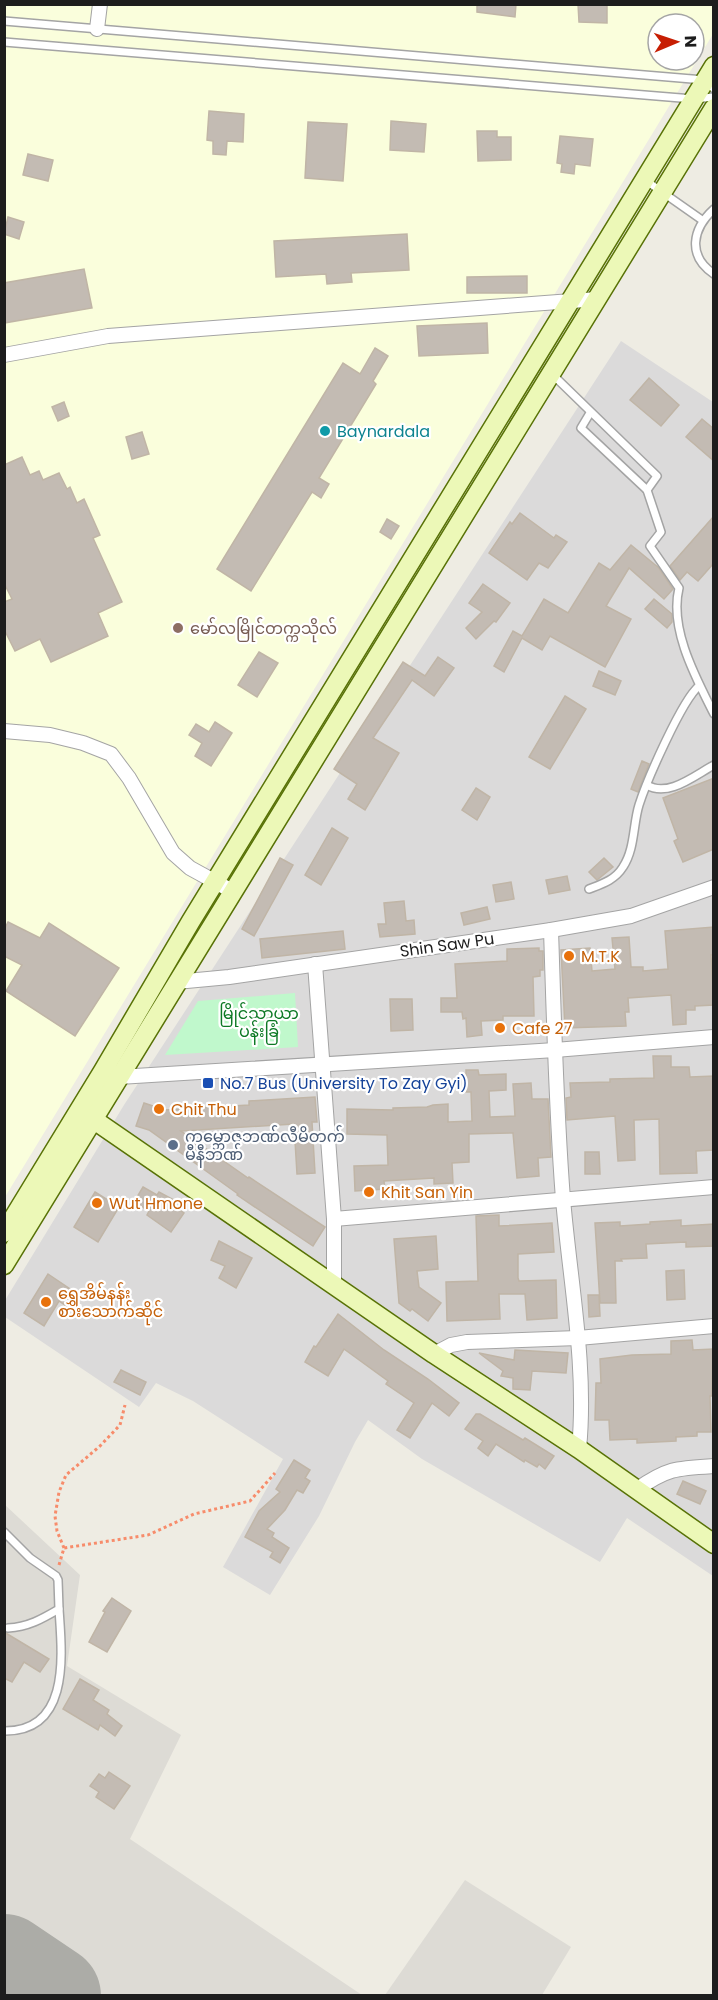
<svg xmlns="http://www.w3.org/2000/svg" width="718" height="2000" viewBox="0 0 718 2000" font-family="Poppins,'Noto Sans Myanmar',sans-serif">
  <rect width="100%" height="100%" fill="#eeece3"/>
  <polygon fill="#dbdada" points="621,341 713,402 713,1576 627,1518 600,1562 422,1459 368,1420 355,1442 319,1516 270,1595 223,1567 283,1459 193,1401 156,1383 139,1407 5,1317 4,1302 124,1105"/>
  <path fill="#fafedc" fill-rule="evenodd" d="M5,5H713V34L5,1197ZM658,24H694V60H658Z"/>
  <g fill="#dddbd5">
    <polygon points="4,1504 80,1575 67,1666 181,1735 130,1839 362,1995 5,1995"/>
    <polygon points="465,1880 571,1947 542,1995 385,1995"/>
  </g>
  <polygon fill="#c0f8cc" points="295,993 298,1047 165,1055 198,1001"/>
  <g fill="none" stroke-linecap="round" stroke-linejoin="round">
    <polyline stroke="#acaca7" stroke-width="102" points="4,1965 50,1996"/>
  </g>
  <g fill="#c3bbb3" stroke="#c0b5a6" stroke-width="1.5">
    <polygon points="477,4 516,4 515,17 477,12"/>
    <polygon points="578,4 607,4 607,23 579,22"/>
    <polygon points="209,111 244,114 243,142 227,141 226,155 213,154 213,141 207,140"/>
    <polygon points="391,121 426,124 424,152 390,150"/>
    <polygon points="308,122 347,124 343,181 305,178"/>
    <polygon points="477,131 497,131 497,137 511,137 511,160 478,161"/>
    <polygon points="560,136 593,139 590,166 575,164 574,174 561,172 562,164 557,163"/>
    <polygon points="28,154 53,160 48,181 23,175"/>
    <polygon points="8,217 24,222 19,239 4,234"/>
    <polygon points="407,234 409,270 351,273 352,282 327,284 326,274 276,277 274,241"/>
    <polygon points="84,269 92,308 4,323 4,283"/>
    <polygon points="527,276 527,293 467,293 467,277"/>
    <polygon points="487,323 488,353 419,356 417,326"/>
    <polygon points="375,348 388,356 373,381 376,384 319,478 329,484 321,498 312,492 251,591 217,569 343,363 360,374"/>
    <polygon points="649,378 679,405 661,426 630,400"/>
    <polygon points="64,402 69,416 58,421 52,407"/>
    <polygon points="702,419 714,429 714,461 686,437"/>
    <polygon points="142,432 149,454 132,459 126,437"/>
    <polygon points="22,457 30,475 39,471 43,480 59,473 67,489 70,487 77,503 84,499 100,535 93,538 122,602 98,613 108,636 51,662 40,639 15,651 4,629 4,602 12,599 4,583 4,465"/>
    <polygon points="520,513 554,538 556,535 567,542 548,568 539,563 527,580 489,553 510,522 512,524"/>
    <polygon points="714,516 714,563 698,581 687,572 680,580 670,566"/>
    <polygon points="387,519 399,526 391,539 380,532"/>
    <polygon points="631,545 659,568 673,589 664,599 629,568 606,606 631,619 605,667 550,636 542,650 522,638 504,672 494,666 513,631 522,636 544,599 568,613 599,563 610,570"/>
    <polygon points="483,584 510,603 496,622 494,621 476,639 466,628 482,612 469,603"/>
    <polygon points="654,599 672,614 672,622 667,628 645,609"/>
    <polygon points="259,652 278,663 257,697 238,685"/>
    <polygon points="438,657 454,668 434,696 412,680 373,738 399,753 365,810 348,799 357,784 334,769 403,662 425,676"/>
    <polygon points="599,671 621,681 615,695 593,686"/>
    <polygon points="565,696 586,709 550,769 529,757"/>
    <polygon points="215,722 232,733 211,766 195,756 202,743 189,735 196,724 209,732"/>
    <polygon points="642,761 649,764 638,792 631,789"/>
    <polygon points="714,778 714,849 683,862 674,841 678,839 663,798"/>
    <polygon points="476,788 490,797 477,820 462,810"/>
    <polygon points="332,828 348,838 321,885 305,875"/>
    <polygon points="280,858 293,865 254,936 242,929"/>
    <polygon points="604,858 613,867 597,880 589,872"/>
    <polygon points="567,876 570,890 549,894 546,880"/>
    <polygon points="511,882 514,899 496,902 493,885"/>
    <polygon points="404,901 406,921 414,920 415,934 380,937 378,924 386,924 384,903"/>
    <polygon points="487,907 490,919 464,925 461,913"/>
    <polygon points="8,922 40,938 49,923 119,968 75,1036 6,991 22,965 4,956 4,930"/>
    <polygon points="714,927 714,955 711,955 714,1005 695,1006 695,1010 686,1010 686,1024 673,1025 671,995 628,998 629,1012 625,1012 626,1026 565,1028 561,950 590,948 592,971 615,969 612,938 629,937 631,967 643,967 643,971 668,969 665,931"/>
    <polygon points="343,931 345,949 262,958 260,939"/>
    <polygon points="539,948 539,951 543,951 543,970 540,970 540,976 533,977 534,1016 503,1016 503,1020 481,1021 482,1035 467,1037 466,1018 463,1019 462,1012 441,1012 441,998 457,998 455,964 507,961 507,949"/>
    <polygon points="390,999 412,999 413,1030 391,1031"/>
    <polygon points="653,1056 671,1056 671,1067 689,1067 690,1077 714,1076 714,1150 696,1151 697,1173 660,1174 659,1119 634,1120 635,1160 618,1161 615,1116 567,1120 566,1098 571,1097 570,1083 610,1082 610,1079 654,1078"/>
    <polygon points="466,1070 478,1070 479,1075 506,1074 506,1090 489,1091 490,1117 515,1116 513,1084 531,1083 532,1099 548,1099 551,1157 538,1158 539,1176 517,1178 513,1133 469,1134 469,1162 452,1163 453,1183 434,1184 434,1178 384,1181 385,1189 355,1191 354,1166 388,1165 387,1135 347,1134 347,1109 393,1110 393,1108 427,1107 433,1105 448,1104 448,1122 472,1121 471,1092 466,1092"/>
    <polygon points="315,1097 317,1122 312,1122 315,1173 297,1174 294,1124 181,1131 248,1178 249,1177 325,1227 313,1246 237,1195 238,1194 149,1130 136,1126 144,1103 165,1110 249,1105 249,1101"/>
    <polygon points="585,1152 599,1152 600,1174 585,1174"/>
    <polygon points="143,1187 157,1195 159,1192 174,1200 172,1205 184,1213 171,1232 147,1215 149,1211 134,1202"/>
    <polygon points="95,1192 119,1207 98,1242 74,1227"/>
    <polygon points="499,1215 499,1226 552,1223 554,1252 518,1254 518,1278 519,1281 556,1280 557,1318 527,1320 525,1294 499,1294 500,1319 447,1321 446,1282 478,1281 476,1216"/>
    <polygon points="681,1220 681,1226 714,1224 714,1246 686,1247 686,1242 646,1244 647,1258 621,1259 622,1261 615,1261 616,1303 600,1303 595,1223 620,1222 620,1226 650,1224 650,1222"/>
    <polygon points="436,1236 438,1269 417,1271 419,1287 441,1303 428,1321 412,1309 410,1311 399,1303 394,1239"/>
    <polygon points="219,1241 252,1258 236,1288 219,1278 225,1266 211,1260"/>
    <polygon points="684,1270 685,1299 667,1300 666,1271"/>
    <polygon points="48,1274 76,1293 66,1306 59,1301 44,1326 24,1313"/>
    <polygon points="588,1295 599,1295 600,1316 589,1317"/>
    <polygon points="338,1314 384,1350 428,1379 459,1403 449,1416 432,1403 410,1438 397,1430 414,1403 386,1384 388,1381 344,1349 328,1376 305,1362 314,1346 316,1347"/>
    <polygon points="692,1340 693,1350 713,1349 712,1396 710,1396 711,1432 697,1432 697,1436 676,1437 676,1441 637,1443 637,1439 610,1440 609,1420 595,1420 596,1383 601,1383 600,1359 632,1355 671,1354 671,1341"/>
    <polygon points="515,1350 568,1353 566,1373 532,1371 530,1390 513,1389 513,1378 501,1376 503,1371 479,1353 514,1360"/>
    <polygon points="121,1370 146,1382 140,1395 114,1382"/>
    <polygon points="476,1414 480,1414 523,1440 525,1438 554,1456 545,1469 539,1464 537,1467 525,1460 524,1462 496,1444 488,1456 478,1448 483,1441 465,1429"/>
    <polygon points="294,1460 310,1470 305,1478 310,1481 303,1493 297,1490 285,1510 267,1529 274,1533 272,1537 289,1548 280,1563 270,1557 273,1552 245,1537 259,1511 280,1492 276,1489"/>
    <polygon points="683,1481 706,1491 700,1504 677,1494"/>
    <polygon points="112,1598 131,1611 107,1652 89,1642 105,1612 103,1611"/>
    <polygon points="4,1632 49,1659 40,1672 24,1662 12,1682 4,1678"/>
    <polygon points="80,1679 99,1690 93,1700 109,1710 107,1714 122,1726 115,1736 100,1725 98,1730 63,1709"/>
    <polygon points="109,1772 130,1786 114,1809 96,1797 99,1792 90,1786 99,1774 105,1778"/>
  </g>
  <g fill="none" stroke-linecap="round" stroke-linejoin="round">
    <g stroke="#a4a4a4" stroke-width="10">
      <g id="lane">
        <polyline points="4,21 704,80 714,89"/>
        <polyline points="4,42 693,99 714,97"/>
        <polyline points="645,180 702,220"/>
        <path d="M714,209C692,229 687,256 714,274"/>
        <path d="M552,374L657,476L647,490L661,532L650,546L679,588C669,629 696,678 714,714"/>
        <polyline points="590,413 581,428 647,490"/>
        <path d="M647,785C668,798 695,775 714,765"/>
        <path d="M589,889C602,884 615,880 623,867C635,849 633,824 639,805C647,780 682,700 699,686"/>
        <path d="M4,1532L30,1558L56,1576L58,1580L59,1609C42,1619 28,1627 8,1628"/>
        <path d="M4,1731C71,1732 62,1654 59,1609"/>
      </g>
    </g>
    <g stroke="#a4a4a4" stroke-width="16">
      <g id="street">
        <polyline points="97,29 100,4"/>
        <polyline points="4,355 108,336 598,299"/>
        <polyline points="4,731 50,735 83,743 111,754 129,778 173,853 190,868 232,891"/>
        <path d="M551,930C554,1020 556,1110 563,1199C570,1282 587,1366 579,1449"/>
        <polyline points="315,964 334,1219 334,1285"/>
        <polyline points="176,982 229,977 551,930 631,916 714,887"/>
        <polyline points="111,1074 119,1077 555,1050 714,1037"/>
        <polyline points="334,1219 714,1187"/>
        <polyline points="434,1354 451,1345 467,1342 578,1338 714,1326"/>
        <path d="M636,1490C667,1468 677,1468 714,1466"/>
      </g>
    </g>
    <g stroke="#587206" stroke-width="21">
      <g id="secondary">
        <polyline points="84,1113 434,1354 579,1449 714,1544"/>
        <polyline points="4,1233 103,1071 191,921 714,66"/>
        <path d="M4,1265C238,878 479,495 714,108"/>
      </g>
    </g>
    <g stroke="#f78c6b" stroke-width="3" stroke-dasharray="3 3" stroke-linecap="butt">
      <polyline points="64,1548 57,1531 55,1516 59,1492 66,1475 100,1446 120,1425 125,1405"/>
      <polyline points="59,1565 64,1548 148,1535 194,1514 250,1501 275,1473"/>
    </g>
    <use href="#lane" stroke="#fff" stroke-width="7"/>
    <use href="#street" stroke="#fff" stroke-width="14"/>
    <use href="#secondary" stroke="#ecf8b7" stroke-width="18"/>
  </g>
  <circle fill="#0f9aa8" stroke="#fff" stroke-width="2" cx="325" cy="431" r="6"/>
  <circle fill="#8d6e63" stroke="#fff" stroke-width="2" cx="178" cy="628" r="6"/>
  <g fill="#e8710a" stroke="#fff" stroke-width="2">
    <circle cx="569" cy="956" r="6"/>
    <circle cx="500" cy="1028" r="6"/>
    <circle cx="159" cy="1109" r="6"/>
    <circle cx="369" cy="1192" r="6"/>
    <circle cx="97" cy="1203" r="6"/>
    <circle cx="46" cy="1302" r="6"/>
  </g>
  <rect fill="#1a4fb4" stroke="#fff" stroke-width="2" x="202" y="1077" width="12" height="12" rx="3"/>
  <circle fill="#5c6f8a" stroke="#fff" stroke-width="2" cx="173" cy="1145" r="6"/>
  <g text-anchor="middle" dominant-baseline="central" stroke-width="4.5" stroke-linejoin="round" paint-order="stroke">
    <g font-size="16" fill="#0d838f" stroke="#fff" text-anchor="start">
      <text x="337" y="431">Baynardala</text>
    </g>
    <g font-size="16" fill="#785e54" stroke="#fff" text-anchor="start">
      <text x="190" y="628">မော်လမြိုင်တက္ကသိုလ်</text>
    </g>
    <g font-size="16" fill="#1d1d1d" stroke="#fff">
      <text transform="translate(447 945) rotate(-8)">Shin Saw Pu</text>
    </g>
    <g font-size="16" fill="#c56008" stroke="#fff" text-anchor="start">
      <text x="581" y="956">M.T.K</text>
      <text x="512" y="1028">Cafe 27</text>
      <text x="171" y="1109">Chit Thu</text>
      <text x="381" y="1192">Khit San Yin</text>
      <text x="109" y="1203">Wut Hmone</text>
      <text x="58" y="1293">ရွှေအိမ်နန်း<tspan x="58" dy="18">စားသောက်ဆိုင်</tspan></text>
    </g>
    <g font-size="16" fill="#0d7925" stroke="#fff">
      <text x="259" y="1013">မြိုင်သာယာ<tspan x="259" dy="18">ပန်းခြံ</tspan></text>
    </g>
    <g font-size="16" fill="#164399" stroke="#fff" text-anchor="start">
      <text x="220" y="1083">No.7 Bus (University To Zay Gyi)</text>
    </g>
    <g font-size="16" fill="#4e5e75" stroke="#fff" text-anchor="start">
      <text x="185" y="1136">ကမ္ဘောဇဘဏ်လီမိတက်<tspan x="185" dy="18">မီနီဘဏ်</tspan></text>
    </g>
  </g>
  <rect width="718" height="2000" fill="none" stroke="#1d1d1d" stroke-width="12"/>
  <g transform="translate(676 42) rotate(88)"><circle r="28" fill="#ffffff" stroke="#a5a5a5" stroke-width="1.5"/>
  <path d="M0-4.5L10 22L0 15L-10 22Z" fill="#c71e03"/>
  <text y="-9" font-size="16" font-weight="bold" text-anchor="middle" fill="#1d1d1d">N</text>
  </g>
</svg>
